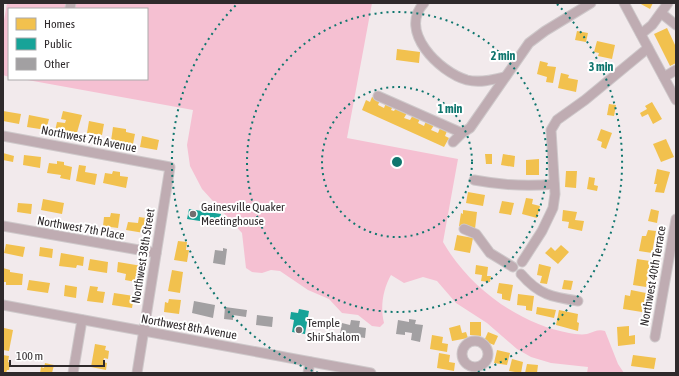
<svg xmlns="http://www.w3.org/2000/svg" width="679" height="376" viewBox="0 0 679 376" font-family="'Asap Condensed',sans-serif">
  <rect width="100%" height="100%" fill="#f2eaec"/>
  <path fill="#f5c0d2" d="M7,3H372L347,138L458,159L443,242C468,286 518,324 569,333C574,334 582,335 587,334C594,332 598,329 605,331L618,364L624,373H587L588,367L551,363L531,357L517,349L487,323L456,303L437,281L423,277L404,283L391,275C383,289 380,307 384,323L380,327L372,326L358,315L342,313L329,299L308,290L280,271L271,270L262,273L252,272L246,268L242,233L202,189L190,166L187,145L193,110L22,79H147V9H9V77L3,75V26Z"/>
  <g fill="#f2c14e">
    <polygon points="639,3 653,3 650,9"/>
    <polygon points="667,28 676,47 676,63 670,66 654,34"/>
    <polygon points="577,31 588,33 586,42 575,40"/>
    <polygon points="597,41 615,45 612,59 598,56 599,53 594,52"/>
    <polygon points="397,49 420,52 419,63 396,60"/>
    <polygon points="540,61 548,63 547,66 556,67 553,83 546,82 547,77 537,74"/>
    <polygon points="561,73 569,75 568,78 578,80 576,92 558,88"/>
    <polygon points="372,97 380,100 378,105 384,108 386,103 393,106 391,110 394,111 396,108 407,113 404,118 410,120 413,115 420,119 418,123 424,126 426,121 434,125 431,130 438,133 440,128 447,131 445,136 449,138 444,147 362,110 366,100 370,102"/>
    <polygon points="652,102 662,119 653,124 648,114 642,117 640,113 647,109 645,106"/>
    <polygon points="609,104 616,105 614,116 607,115"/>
    <polygon points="3,111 21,114 19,124 3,121"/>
    <polygon points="63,111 82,115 76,136 55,131 57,122 65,123 66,120 61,119"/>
    <polygon points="29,115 49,119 46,130 27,127"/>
    <polygon points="89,121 104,124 102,135 87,133"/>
    <polygon points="113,127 126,129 126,132 135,134 133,144 111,141"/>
    <polygon points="601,129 612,133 606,149 601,147 602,142 597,140"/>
    <polygon points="142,136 159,140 157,150 140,147"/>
    <polygon points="666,139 674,157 661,162 653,144"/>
    <polygon points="3,153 14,156 13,162 3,160"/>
    <polygon points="485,154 492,154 492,164 486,164"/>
    <polygon points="503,154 515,156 514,167 501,165"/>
    <polygon points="24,155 41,157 40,168 23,165"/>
    <polygon points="539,159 539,175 526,175 526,160"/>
    <polygon points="57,161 64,162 64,165 72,167 70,180 60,178 61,175 47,173 49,163 57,164"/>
    <polygon points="79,165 86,166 85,172 97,174 95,185 76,181"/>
    <polygon points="657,169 670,172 664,193 655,192 657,184 654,184"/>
    <polygon points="113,171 120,172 120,176 128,177 126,188 103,183 105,173 112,174"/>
    <polygon points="566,171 577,171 576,188 565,187"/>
    <polygon points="589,177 595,178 594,185 598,186 597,191 587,189"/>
    <polygon points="468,192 485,195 483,206 466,203"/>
    <polygon points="526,198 533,199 532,204 540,206 537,218 522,214"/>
    <polygon points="43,199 64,203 62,214 41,210"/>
    <polygon points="502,201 514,203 511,215 499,213"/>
    <polygon points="18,203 32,204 31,214 17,212"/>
    <polygon points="651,209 659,211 657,223 648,221"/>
    <polygon points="463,210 477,212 475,229 459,226 461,213 463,214"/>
    <polygon points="563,210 577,212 575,220 584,221 582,231 568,228 569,222 562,221"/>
    <polygon points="111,213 120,214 118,228 103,226 104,217 110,217"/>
    <polygon points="139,217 146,218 144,233 126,230 128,222 138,223"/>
    <polygon points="648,230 656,231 652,253 639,251 642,236 646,236"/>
    <polygon points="457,235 473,238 470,253 454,250"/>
    <polygon points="178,241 187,242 186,250 189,250 187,262 174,260"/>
    <polygon points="6,244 25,247 23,257 4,253"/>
    <polygon points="561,245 569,252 558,264 545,253 551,247 555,251"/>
    <polygon points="40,247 53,249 52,258 39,256"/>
    <polygon points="61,253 84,257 83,266 77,265 76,268 59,266"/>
    <polygon points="90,259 108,262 107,273 88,270"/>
    <polygon points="637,259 650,261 646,287 633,285"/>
    <polygon points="118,262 142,266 140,278 137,277 136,282 125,280 126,274 117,272"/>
    <polygon points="539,264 551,267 547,284 540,283 542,276 537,275"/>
    <polygon points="476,265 488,267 487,276 491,276 490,282 481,281 482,275 475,274"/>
    <polygon points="3,268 10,270 10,272 23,274 22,285 6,285 6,282 3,282"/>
    <polygon points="172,270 183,272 180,293 168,291"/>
    <polygon points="29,280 50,283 48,293 27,290"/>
    <polygon points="564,280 573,281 571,290 562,289"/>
    <polygon points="499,283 513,285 510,301 502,299 502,294 497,293"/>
    <polygon points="65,285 77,287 76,298 64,296"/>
    <polygon points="90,286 98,287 97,291 105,292 103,303 87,301"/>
    <polygon points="631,290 646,293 642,312 623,309 625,295 630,296"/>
    <polygon points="114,293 134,296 132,308 112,305"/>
    <polygon points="518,294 534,296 532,311 526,310 526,306 517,305"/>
    <polygon points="169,299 181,300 179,314 164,312 165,302 168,303"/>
    <polygon points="537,307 556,310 554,318 536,314"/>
    <polygon points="559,310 578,314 577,322 579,323 578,331 556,325"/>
    <polygon points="470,322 481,322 481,336 470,335"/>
    <polygon points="460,325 462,333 466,332 468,338 452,341 449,328"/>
    <polygon points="629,326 629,336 635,335 635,344 618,346 617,327"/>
    <polygon points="4,328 13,330 9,351 3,350"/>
    <polygon points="488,332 498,336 494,345 484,341"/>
    <polygon points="432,335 443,337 442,343 448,344 447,352 430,349"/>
    <polygon points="95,344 106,346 105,350 109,351 108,359 104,358 103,362 107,363 106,370 91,367"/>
    <polygon points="497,350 510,353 507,365 494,363"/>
    <polygon points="439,353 450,355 449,362 455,363 454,371 437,368"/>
    <polygon points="3,355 9,356 8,362 10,363 9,370 7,370 6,373 3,373"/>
    <polygon points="633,355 656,358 654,369 631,366"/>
    <polygon points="512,359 523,362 521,373 509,371"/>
    <polygon points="45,363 54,365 52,373 40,373 41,367 44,368"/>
    <polygon points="527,364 538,365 537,373 525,373"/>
  </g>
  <g fill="#17a398">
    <polygon points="189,209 221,214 219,224 187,219"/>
    <polygon points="299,309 309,311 305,334 292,332 294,320 290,319 291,312 298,313"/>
  </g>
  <g fill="#a2a0a2">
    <polygon points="223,248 227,249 225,265 213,263 215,250 223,251"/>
    <polygon points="194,301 215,305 213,318 192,313"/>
    <polygon points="225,307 247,310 246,317 233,315 233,320 224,319"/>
    <polygon points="257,315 273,317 272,327 256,325"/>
    <polygon points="409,319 416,320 415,324 423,325 420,342 411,340 412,333 405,332 405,335 396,334 398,320 409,322"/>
    <polygon points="351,320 360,321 359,327 366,328 365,338 340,334 342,323 350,325"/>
  </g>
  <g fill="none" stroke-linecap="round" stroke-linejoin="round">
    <g stroke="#cec8ca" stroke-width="11">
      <g id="minor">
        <path d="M424,3C398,31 439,72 467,80C479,83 492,80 504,77"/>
        <polyline points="624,3 676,100"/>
        <polyline points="70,8 71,3"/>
        <polyline points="661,13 676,25"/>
        <polyline points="641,34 652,25 668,3"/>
        <polyline points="664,77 676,70"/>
        <polyline points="378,96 462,133"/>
        <polyline points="3,136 170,167 137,373"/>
        <polyline points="453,142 462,133 470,128 529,43 545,31 591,3"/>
        <path d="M474,180C501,185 526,187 554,184"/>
        <polyline points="3,226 156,253"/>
        <polyline points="464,229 476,234 490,253 513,267"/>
        <polyline points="522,262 542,231 553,208 555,194 551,130 557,120 585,100 648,48"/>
        <path d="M521,274C539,295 552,297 578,301"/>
        <polyline points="3,305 371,373"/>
        <polyline points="655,337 676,219"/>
        <circle cx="475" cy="354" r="13"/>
        <polyline points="73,373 82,320"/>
        <polyline points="308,373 310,362"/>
      </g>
    </g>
    <use href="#minor" stroke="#bfacb2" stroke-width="9"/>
  </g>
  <g fill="none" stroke="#0f766e" stroke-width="2" stroke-dasharray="2 4">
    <circle cx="397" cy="162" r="75"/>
    <circle cx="397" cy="162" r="150"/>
    <path d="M318 373A225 225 0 0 1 237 4M557 4A225 225 0 0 1 476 373"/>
  </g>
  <g fill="#736d6f" stroke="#fff" stroke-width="1.5">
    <circle cx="193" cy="214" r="4"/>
    <circle cx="299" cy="330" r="4"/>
  </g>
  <g text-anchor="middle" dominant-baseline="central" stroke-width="4" stroke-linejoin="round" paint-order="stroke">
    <g font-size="12" fill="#2f2a2c" stroke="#fff">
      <text transform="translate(89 139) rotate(11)">Northwest 7th Avenue</text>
      <text transform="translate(81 228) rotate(10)">Northwest 7th Place</text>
      <text transform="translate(143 256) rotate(-81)">Northwest 38th Street</text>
      <text transform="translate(653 276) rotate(-80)">Northwest 40th Terrace</text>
      <text transform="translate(189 327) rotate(10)">Northwest 8th Avenue</text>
    </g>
    <g font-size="12" fill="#2f2a2c" stroke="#fff" text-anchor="start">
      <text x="201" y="207">Gainesville Quaker<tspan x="201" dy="14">Meetinghouse</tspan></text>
      <text x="307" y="323">Temple<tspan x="307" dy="14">Shir Shalom</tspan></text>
    </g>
  </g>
  <circle cx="397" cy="162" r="6" fill="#0f766e" stroke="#fff" stroke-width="2"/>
  <g font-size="12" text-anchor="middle" font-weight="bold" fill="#0f766e" stroke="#fff" stroke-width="4" stroke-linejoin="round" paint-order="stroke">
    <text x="503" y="60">2 min</text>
    <text x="601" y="71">3 min</text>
    <text x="450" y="113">1 min</text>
  </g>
  <rect width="679" height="376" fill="none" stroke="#2f2a2c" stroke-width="8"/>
  <rect x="8" y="8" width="140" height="72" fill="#ffffff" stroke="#acaaab"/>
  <rect x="16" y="18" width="20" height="12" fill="#f2c14e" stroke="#acaaab"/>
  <text x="44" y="28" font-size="12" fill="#2f2a2c">Homes</text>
  <rect x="16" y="38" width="20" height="12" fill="#17a398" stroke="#acaaab"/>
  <text x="44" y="48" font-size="12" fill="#2f2a2c">Public</text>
  <rect x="16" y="58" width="20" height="12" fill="#a2a0a2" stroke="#acaaab"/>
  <text x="44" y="68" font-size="12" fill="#2f2a2c">Other</text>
  <path d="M10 360v6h94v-6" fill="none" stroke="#2f2a2c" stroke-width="2"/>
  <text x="16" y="360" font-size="12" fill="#2f2a2c" stroke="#ffffff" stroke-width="3" paint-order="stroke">100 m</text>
</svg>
